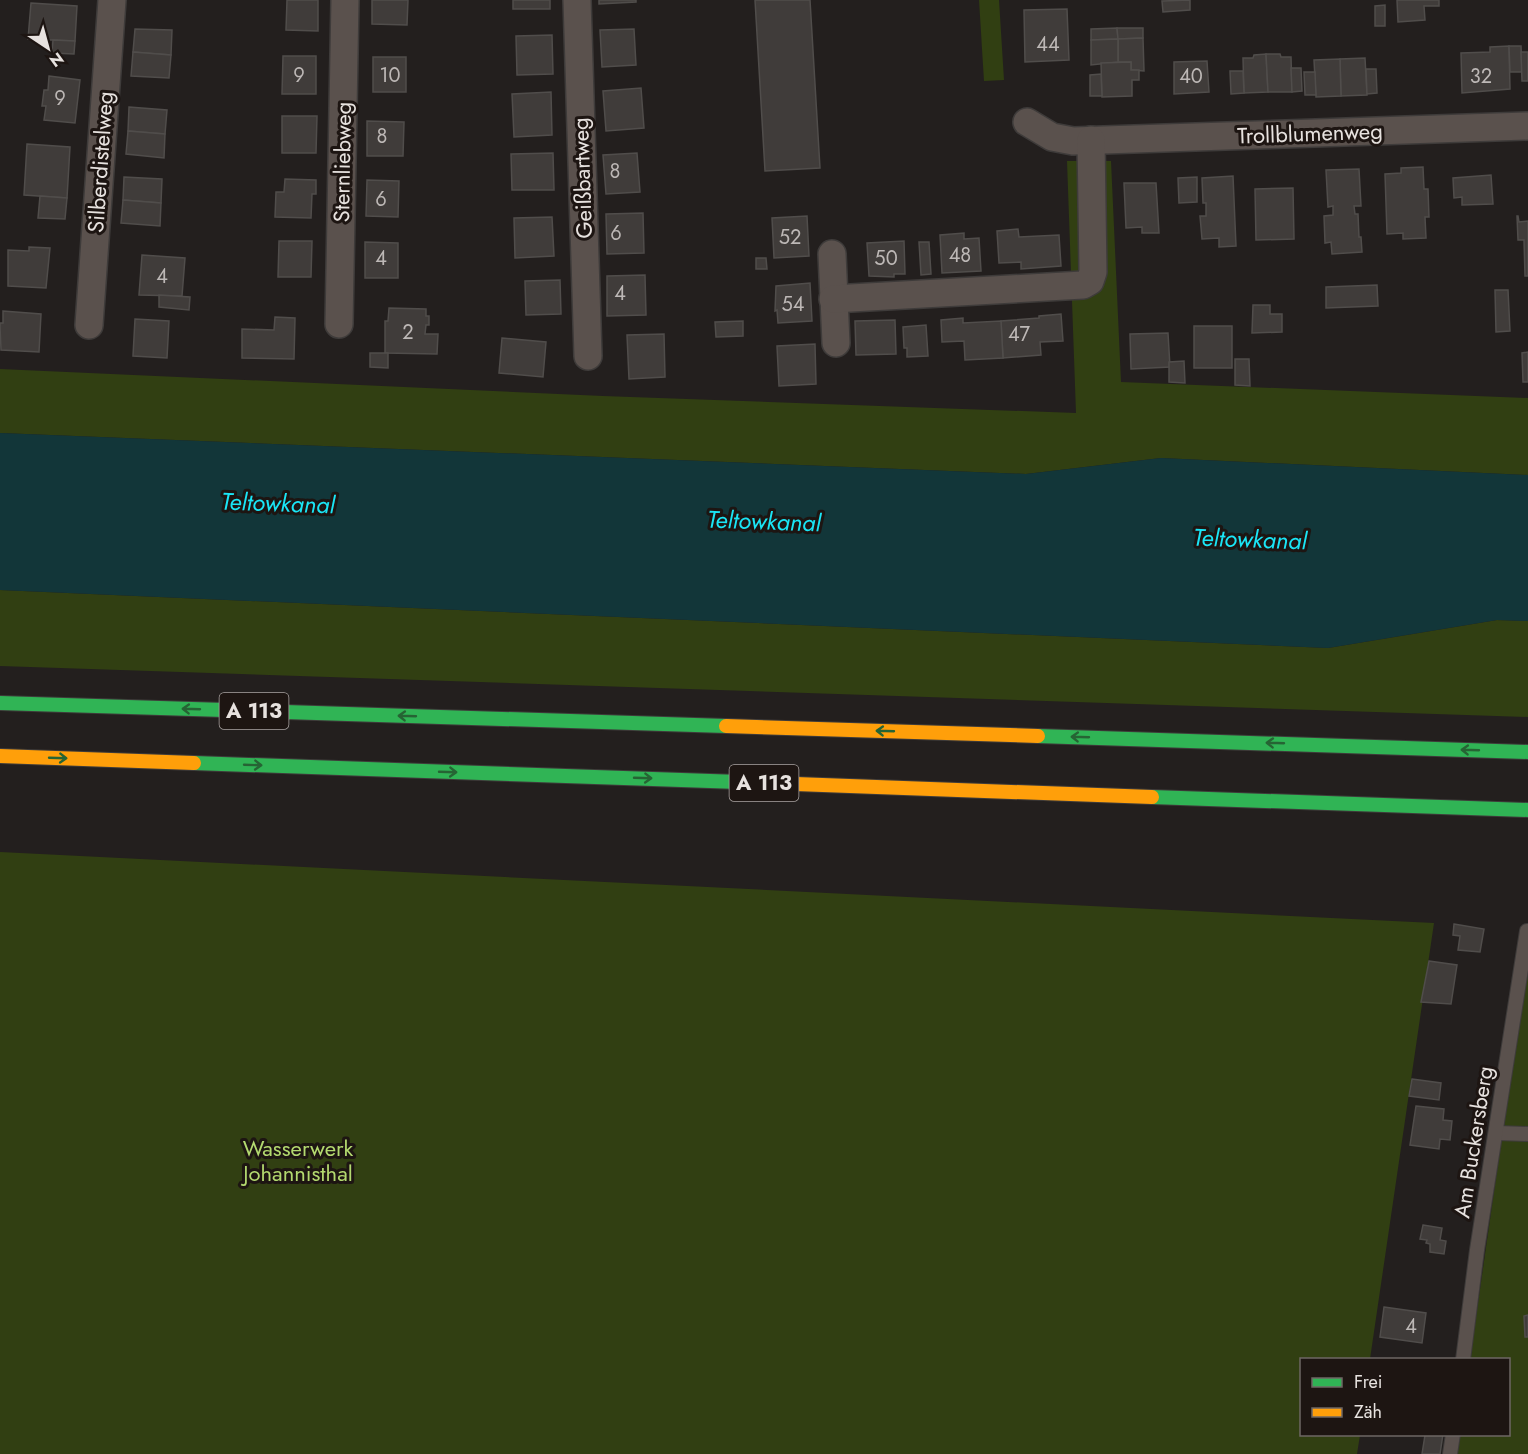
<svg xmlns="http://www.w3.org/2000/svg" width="1528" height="1454" viewBox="0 0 1528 1454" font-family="Jost,sans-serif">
  <rect width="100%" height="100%" fill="#231f1e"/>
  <g fill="#313f12">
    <polygon points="979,0 999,0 1004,80 984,81"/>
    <polygon points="1067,161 1111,161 1121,382 1528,398 1528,475 1161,458 1026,474 0,433 0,369 603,396 1076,413"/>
    <polygon points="0,590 1328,648 1497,620 1528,621 1528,717 0,666"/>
    <polygon points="0,852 1434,923 1370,1359 1302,1360 1302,1434 1360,1435 1357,1454 0,1454"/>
    <polygon points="1528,955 1528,1454 1456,1454 1459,1435 1508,1434 1508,1360 1470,1359"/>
  </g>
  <polygon fill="#123639" points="0,433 1026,474 1161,458 1528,475 1528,621 1497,620 1328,648 0,590"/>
  <g fill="#403c3a" stroke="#504d4b" stroke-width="1.5">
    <polygon points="287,0 318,0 318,31 286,30"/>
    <polygon points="372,0 408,0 407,25 372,24"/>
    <rect x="513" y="0" width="37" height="9"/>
    <polygon points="599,0 636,0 636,2 599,4"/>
    <polygon points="755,0 810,0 820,168 765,171"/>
    <polygon points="1190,0 1190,10 1163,12 1162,1"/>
    <polygon points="1397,0 1439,0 1439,6 1424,6 1425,20 1398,22"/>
    <polygon points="31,3 77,6 75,41 28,39"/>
    <polygon points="1385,5 1385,26 1375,26 1375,6"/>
    <polygon points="1067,9 1069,60 1025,62 1024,10"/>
    <polygon points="1117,28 1118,39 1091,40 1091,29"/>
    <polygon points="1117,28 1143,28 1143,38 1118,39"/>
    <polygon points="135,29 172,30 171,55 133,52"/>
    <polygon points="634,29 636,65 602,67 600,30"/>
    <polygon points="552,35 553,74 517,75 516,36"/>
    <polygon points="1143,38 1144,71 1131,70 1131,62 1118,62 1118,39"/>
    <polygon points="1118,39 1118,62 1091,65 1091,40"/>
    <polygon points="53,40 75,41 74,54 52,53"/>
    <polygon points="1509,46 1510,89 1462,93 1461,53 1490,52 1490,47"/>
    <polygon points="1509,46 1521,46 1522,72 1510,72"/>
    <polygon points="133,52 171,55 169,78 131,76"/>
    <polygon points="1521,52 1528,52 1528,81 1522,81"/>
    <polygon points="1266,54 1268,92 1244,93 1243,58 1253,58 1254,55"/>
    <polygon points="1266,54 1280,54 1281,57 1291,57 1292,92 1268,92"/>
    <polygon points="283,56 316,56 316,94 282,94"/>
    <rect x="373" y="57" width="33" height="35"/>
    <polygon points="1365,58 1367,95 1341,96 1340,59"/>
    <polygon points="1340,59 1341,96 1316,97 1314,60"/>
    <polygon points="1207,61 1209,92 1174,94 1174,62"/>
    <polygon points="1131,62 1131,70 1139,70 1139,80 1132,80 1132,96 1102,97 1101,63"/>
    <polygon points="1291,68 1301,68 1302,91 1292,92"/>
    <polygon points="1366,69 1376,69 1377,93 1367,94"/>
    <polygon points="1230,71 1243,71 1244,93 1231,94"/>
    <polygon points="1304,72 1315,72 1316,95 1305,95"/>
    <polygon points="1101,74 1102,96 1090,96 1090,75"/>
    <polygon points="49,76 80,80 75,123 44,120 46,106 42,106 44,90 48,90"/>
    <polygon points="641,88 644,128 606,131 603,91"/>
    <polygon points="551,92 552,135 514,137 512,94"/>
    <polygon points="129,107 167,110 165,134 128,131"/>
    <polygon points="282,116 317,116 316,153 282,153"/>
    <polygon points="367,121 404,122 403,156 367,156"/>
    <polygon points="128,131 165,134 164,158 126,154"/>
    <polygon points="27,144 70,147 67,198 24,195"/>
    <polygon points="553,153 554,190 512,190 511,154"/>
    <polygon points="637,153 640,192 606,194 603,155"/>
    <polygon points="1423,167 1424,189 1428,189 1429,217 1425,217 1426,238 1403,239 1403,233 1387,234 1385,174 1401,173 1401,168"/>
    <polygon points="1359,169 1361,206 1354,206 1355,214 1358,214 1359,237 1361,237 1362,252 1332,254 1331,242 1325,243 1324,216 1333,215 1333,206 1328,207 1326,170"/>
    <polygon points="1491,175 1493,204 1462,205 1462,197 1454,198 1453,178"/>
    <polygon points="1233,176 1236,246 1219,247 1219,238 1202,239 1200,216 1206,216 1206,203 1203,203 1202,178"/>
    <polygon points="124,177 162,179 161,203 123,200"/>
    <polygon points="1197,177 1197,202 1179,203 1178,178"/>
    <polygon points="285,179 316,180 316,194 312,194 311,218 275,217 276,192 284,192"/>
    <polygon points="367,180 399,181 398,217 366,216"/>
    <polygon points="1124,183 1156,183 1159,233 1142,233 1142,227 1126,228"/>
    <polygon points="1293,188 1294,239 1256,240 1255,189"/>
    <polygon points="40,196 67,198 65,219 38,218"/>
    <polygon points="123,200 161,203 160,226 121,223"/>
    <polygon points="643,213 644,253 607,254 606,214"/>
    <polygon points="807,216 809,256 774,258 772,218"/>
    <polygon points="1517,216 1518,216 1519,222 1528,221 1528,276 1525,276 1524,240 1518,240"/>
    <polygon points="552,217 554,256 515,258 514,218"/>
    <polygon points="1018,229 1019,237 1059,235 1061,266 1021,269 1021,262 999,263 997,231"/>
    <polygon points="964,233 964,239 979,238 981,271 942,273 940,235"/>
    <polygon points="279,241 312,241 311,277 278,277"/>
    <polygon points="904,241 905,274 894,274 894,277 869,276 867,243"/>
    <polygon points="365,242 398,243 398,278 365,278"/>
    <polygon points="919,242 929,242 931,274 921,275"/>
    <polygon points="29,247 50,248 46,288 8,286 8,250 29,251"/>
    <polygon points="142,255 185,258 182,296 139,295"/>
    <polygon points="756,258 766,258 767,269 756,269"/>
    <polygon points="645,275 646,315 607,316 607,276"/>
    <polygon points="560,280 561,314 526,315 525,281"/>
    <polygon points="810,283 812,321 778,323 777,310 775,311 776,286"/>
    <polygon points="1377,285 1378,306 1326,308 1326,287"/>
    <polygon points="1495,290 1508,290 1510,331 1496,332"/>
    <polygon points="159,295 190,297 189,310 159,307"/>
    <polygon points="1253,305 1270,305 1270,314 1282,314 1282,332 1252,333"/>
    <polygon points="389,308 426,309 426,316 429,316 429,325 426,325 425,334 438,334 437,354 385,353 385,321 388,321"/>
    <polygon points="3,311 41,314 39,352 1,350 0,326 0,323 3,323"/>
    <polygon points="1061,314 1063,341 1040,342 1041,355 1003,358 1001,321 1039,318 1039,316"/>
    <polygon points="275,317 295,318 294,359 242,358 242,329 274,330"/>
    <polygon points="963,318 963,323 1001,321 1003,358 965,360 964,341 942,342 941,320"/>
    <polygon points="135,319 169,321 167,358 133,356"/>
    <polygon points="895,320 896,354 856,355 855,321"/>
    <polygon points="743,321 743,336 716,337 715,322"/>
    <polygon points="926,325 928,356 907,357 907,348 904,348 903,327"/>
    <rect x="1194" y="326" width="38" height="42"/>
    <polygon points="1168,333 1170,367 1131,369 1130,334"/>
    <polygon points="664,334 665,377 629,379 627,335"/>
    <polygon points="502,338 546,342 543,377 499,373"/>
    <polygon points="815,344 816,384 779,386 777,346"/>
    <polygon points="1528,352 1528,382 1523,382 1522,353"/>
    <polygon points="370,353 388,353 388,368 370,367"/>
    <polygon points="1235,359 1249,359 1250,386 1235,385"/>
    <polygon points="1184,361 1185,383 1169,382 1169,362"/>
    <polygon points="1454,924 1484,929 1480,952 1458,950 1460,936 1453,935"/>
    <polygon points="1429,961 1457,965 1451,1004 1421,1002"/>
    <polygon points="1412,1079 1441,1083 1439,1100 1409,1096"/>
    <polygon points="1416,1106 1444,1109 1443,1120 1452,1121 1450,1140 1440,1139 1439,1149 1410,1145"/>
    <polygon points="1423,1225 1442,1228 1440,1240 1446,1241 1444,1254 1430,1252 1430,1244 1426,1243 1427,1240 1420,1239"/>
    <polygon points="1384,1307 1426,1313 1422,1343 1380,1337"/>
    <polygon points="1528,1315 1528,1337 1525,1337 1524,1316"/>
    <polygon points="1420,1434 1443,1434 1440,1454 1422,1454 1425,1435"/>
  </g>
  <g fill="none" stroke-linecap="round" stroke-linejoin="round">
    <g stroke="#3e3b3a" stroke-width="16">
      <g id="lane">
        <polyline points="1497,1133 1528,1134"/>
        <polyline points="1463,1360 1477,1250 1527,931"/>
        <polyline points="1450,1454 1453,1434"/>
      </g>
    </g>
    <g stroke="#3e3b3a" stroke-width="30">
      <g id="street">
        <polyline points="577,0 588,356"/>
        <polyline points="1027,122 1052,137 1073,141 1528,126"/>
        <polyline points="832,254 836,343"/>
        <polyline points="833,299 1083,285 1090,281 1093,272 1091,140"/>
        <polyline points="339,324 345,0"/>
        <polyline points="89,325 112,0"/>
      </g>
    </g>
    <g stroke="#3e3b3a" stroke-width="16">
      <g id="fast">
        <polyline points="0,703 726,726"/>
        <polyline points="1038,736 1528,752"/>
        <polyline points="194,763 739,782"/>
        <polyline points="1152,797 1528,810"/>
      </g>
    </g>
    <g stroke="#3e3b3a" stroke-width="16">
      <g id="slow">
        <polyline points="726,726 1038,736"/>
        <polyline points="0,756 194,763"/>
        <polyline points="739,782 1152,797"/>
      </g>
    </g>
    <use href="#lane" stroke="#5a514d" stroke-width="14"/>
    <use href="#street" stroke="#5a514d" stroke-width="27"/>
    <use href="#fast" stroke="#30b455" stroke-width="14"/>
    <use href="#slow" stroke="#ff9f0a" stroke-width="14"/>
  </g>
  <defs><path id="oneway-shaft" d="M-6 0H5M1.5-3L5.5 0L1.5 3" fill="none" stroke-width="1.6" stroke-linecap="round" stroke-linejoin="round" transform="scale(1.5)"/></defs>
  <g stroke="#266434">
    <use href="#oneway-shaft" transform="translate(191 709) rotate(-178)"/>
    <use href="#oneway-shaft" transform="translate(407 716) rotate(-178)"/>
    <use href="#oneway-shaft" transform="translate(885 731) rotate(-178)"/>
    <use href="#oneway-shaft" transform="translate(1080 737) rotate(-178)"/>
    <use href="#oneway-shaft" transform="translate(1275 743) rotate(-178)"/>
    <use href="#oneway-shaft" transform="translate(1470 750) rotate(-178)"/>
    <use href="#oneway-shaft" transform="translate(58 758) rotate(2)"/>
    <use href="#oneway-shaft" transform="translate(253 765) rotate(2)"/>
    <use href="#oneway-shaft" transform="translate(448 772) rotate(2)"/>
    <use href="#oneway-shaft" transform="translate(643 778) rotate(2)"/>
  </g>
  <g text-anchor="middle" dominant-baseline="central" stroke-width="6" stroke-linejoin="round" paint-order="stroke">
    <g font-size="20" fill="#bdb8b6">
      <text x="1048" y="44">44</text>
      <text x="299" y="75">9</text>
      <text x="390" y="75">10</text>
      <text x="1191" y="76">40</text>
      <text x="1481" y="76">32</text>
      <text x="60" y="98">9</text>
      <text x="382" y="136">8</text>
      <text x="615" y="171">8</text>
      <text x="381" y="199">6</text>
      <text x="616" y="233">6</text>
      <text x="790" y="237">52</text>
      <text x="960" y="255">48</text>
      <text x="381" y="258">4</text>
      <text x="886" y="258">50</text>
      <text x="162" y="276">4</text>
      <text x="620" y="293">4</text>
      <text x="793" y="304">54</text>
      <text x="408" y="332">2</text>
      <text x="1019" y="334">47</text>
      <text x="1411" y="1326">4</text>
    </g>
    <g fill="#1d1512" stroke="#aaa4a2" stroke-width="1.5">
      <rect x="219.5" y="693" width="69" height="36" rx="4.5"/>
      <rect x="729.5" y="765" width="69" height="36" rx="4.5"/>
    </g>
    <g font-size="21" font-weight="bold" fill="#e7e2df">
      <text x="254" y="711">A 113</text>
      <text x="764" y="783">A 113</text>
    </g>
    <g font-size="22" fill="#e7e2df" stroke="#1d1512">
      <text transform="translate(1310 133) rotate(-2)">Trollblumenweg</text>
      <text transform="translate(100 162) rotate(-86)">Silberdistelweg</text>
      <text transform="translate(342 162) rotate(-89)">Sternliebweg</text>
      <text transform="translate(582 178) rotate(-92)">Geißbartweg</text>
      <text transform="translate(1473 1142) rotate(-81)">Am Buckersberg</text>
    </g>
    <g font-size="22" fill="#b3d96f" stroke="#1d1512">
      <text x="298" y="1148">Wasserwerk<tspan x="298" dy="25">Johannisthal</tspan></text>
    </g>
    <g font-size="24" font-style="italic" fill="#1ae5f5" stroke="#1d1512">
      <text transform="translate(278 503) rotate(2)">Teltowkanal</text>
      <text transform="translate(764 521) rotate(2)">Teltowkanal</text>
      <text transform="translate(1250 539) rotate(2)">Teltowkanal</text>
    </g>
  </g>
  <rect x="1300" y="1358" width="210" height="78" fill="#1d1512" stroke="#6e6764" stroke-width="1.5"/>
  <rect x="1312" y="1378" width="30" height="9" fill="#30b455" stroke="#6e6764" stroke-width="1.5"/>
  <text x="1354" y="1388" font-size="18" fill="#e7e2df">Frei</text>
  <rect x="1312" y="1408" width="30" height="9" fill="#ff9f0a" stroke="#6e6764" stroke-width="1.5"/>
  <text x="1354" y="1418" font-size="18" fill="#e7e2df">Zäh</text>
  <g transform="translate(48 48) rotate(144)" stroke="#1d1512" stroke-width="4.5" paint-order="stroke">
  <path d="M0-4.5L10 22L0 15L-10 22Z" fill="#e7e2df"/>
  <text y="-9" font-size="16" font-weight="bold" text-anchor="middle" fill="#e7e2df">N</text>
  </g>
</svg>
